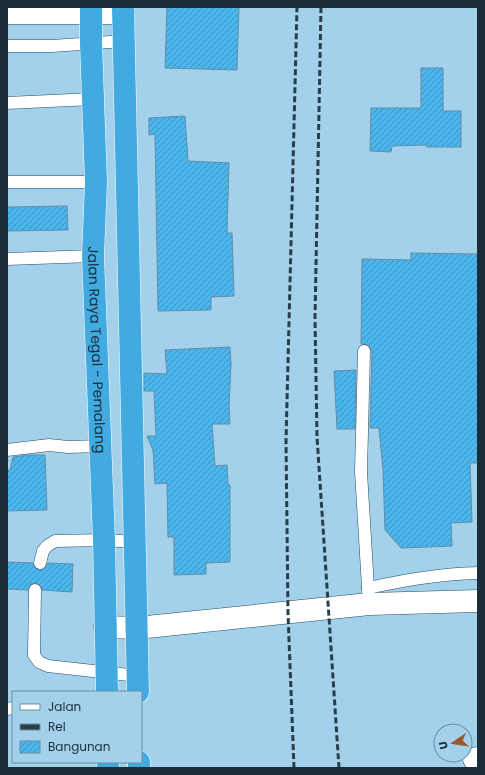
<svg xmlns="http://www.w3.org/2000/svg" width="485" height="775" viewBox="0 0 485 775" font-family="Poppins,sans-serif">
  <defs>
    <pattern id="building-hatch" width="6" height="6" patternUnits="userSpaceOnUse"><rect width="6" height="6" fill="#4ab6ed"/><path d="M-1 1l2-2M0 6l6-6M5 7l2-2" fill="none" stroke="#3d94c1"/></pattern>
  </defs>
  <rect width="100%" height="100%" fill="#a3d0ea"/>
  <g fill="url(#building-hatch)" stroke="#638da6">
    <polygon points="167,7 239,7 237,70 165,68"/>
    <polygon points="421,68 443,68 443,111 461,111 461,147 427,147 427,145 392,146 391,152 370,151 371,108 421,108"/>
    <polygon points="185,116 188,161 229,163 227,233 232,233 234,296 211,297 211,310 158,311 155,134 149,135 149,118"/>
    <polygon points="67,206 68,230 7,231 7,207"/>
    <polygon points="411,253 478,254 478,463 470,463 472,522 451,523 452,546 401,548 385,530 383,470 379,428 370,428 372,351 368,345 361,344 362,259 411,260"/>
    <polygon points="230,347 231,364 229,406 230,424 212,424 215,466 227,465 228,485 230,485 230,562 206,563 206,574 174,575 174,537 168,537 167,483 155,484 153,450 147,436 156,436 154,391 144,391 144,373 167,374 165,350"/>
    <polygon points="356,370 355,429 337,429 334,371"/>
    <polygon points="28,455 45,455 47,510 7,511 7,470 10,470 13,457"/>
    <polygon points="7,562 33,563 35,568 39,570 45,568 48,563 73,564 72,592 42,590 41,586 36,583 31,584 28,590 7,589"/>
  </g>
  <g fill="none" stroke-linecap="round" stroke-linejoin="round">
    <g stroke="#234d63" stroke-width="13">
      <g id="lane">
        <polyline points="7,46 52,46 124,41"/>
        <polyline points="7,103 93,99"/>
        <polyline points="7,182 96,182"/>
        <polyline points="7,259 93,256"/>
        <polyline points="364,351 361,472 369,604"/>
        <polyline points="7,450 49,445 68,447 101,446"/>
        <polyline points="40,563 43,551 47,546 55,541 104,540 136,542"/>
        <path d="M368,588C406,580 439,574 478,573"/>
        <polyline points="35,590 34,655 39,662 48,666 138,676"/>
        <polyline points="7,709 13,708"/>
      </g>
    </g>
    <g stroke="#234d63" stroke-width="23">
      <g id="street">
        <polyline points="7,13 123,13"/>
        <polyline points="474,759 478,758"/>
      </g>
    </g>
    <g stroke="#234d63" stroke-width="23">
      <polyline id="secondary" points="105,627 137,628 369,604 478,601"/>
    </g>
    <g stroke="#fff" stroke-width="23">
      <g id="highway">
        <path id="s1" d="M91,7V43L96,182L93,256L104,540L107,692"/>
        <polyline points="123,7 138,692"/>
        <polyline points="108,762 108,768"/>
        <polyline points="139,762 139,768"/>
      </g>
    </g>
    <use href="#lane" stroke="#fff" stroke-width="12"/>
    <use href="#street" stroke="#fff" stroke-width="22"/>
    <use href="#secondary" stroke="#fff" stroke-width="22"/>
    <use href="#highway" stroke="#41abe1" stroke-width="22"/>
    <g stroke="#293e49" stroke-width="3" stroke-dasharray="6 3" stroke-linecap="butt">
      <polyline points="321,7 315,318 317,437 339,768"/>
      <polyline points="294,768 288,613 286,441 297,7"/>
    </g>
  </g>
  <g text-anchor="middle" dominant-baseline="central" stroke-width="3" stroke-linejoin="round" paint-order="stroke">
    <g font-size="14" fill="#1b2d37" stroke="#a3d0ea">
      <text stroke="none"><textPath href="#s1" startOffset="343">Jalan Raya Tegal - Pemalang</textPath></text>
    </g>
  </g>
  <rect width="485" height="775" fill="none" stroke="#1b2d37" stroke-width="16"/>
  <rect x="12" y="691" width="130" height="72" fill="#a3d0ea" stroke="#6d8fa2"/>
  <rect x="20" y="704" width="20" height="6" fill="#ffffff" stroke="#6d8fa2"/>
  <text x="48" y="711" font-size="12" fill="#1b2d37">Jalan</text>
  <rect x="20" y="724" width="20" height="6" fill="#293e49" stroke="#6d8fa2"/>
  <text x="48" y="731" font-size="12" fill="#1b2d37">Rel</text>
  <rect x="20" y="741" width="20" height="12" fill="url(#building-hatch)" stroke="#6d8fa2"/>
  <text x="48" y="751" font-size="12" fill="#1b2d37">Bangunan</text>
  <g transform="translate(453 743) rotate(257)"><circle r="19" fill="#a3d0ea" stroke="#6d8fa2"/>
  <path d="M0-3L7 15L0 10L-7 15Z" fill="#9c5a28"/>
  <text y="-6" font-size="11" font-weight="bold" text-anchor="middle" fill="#1b2d37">U</text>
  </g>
</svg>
